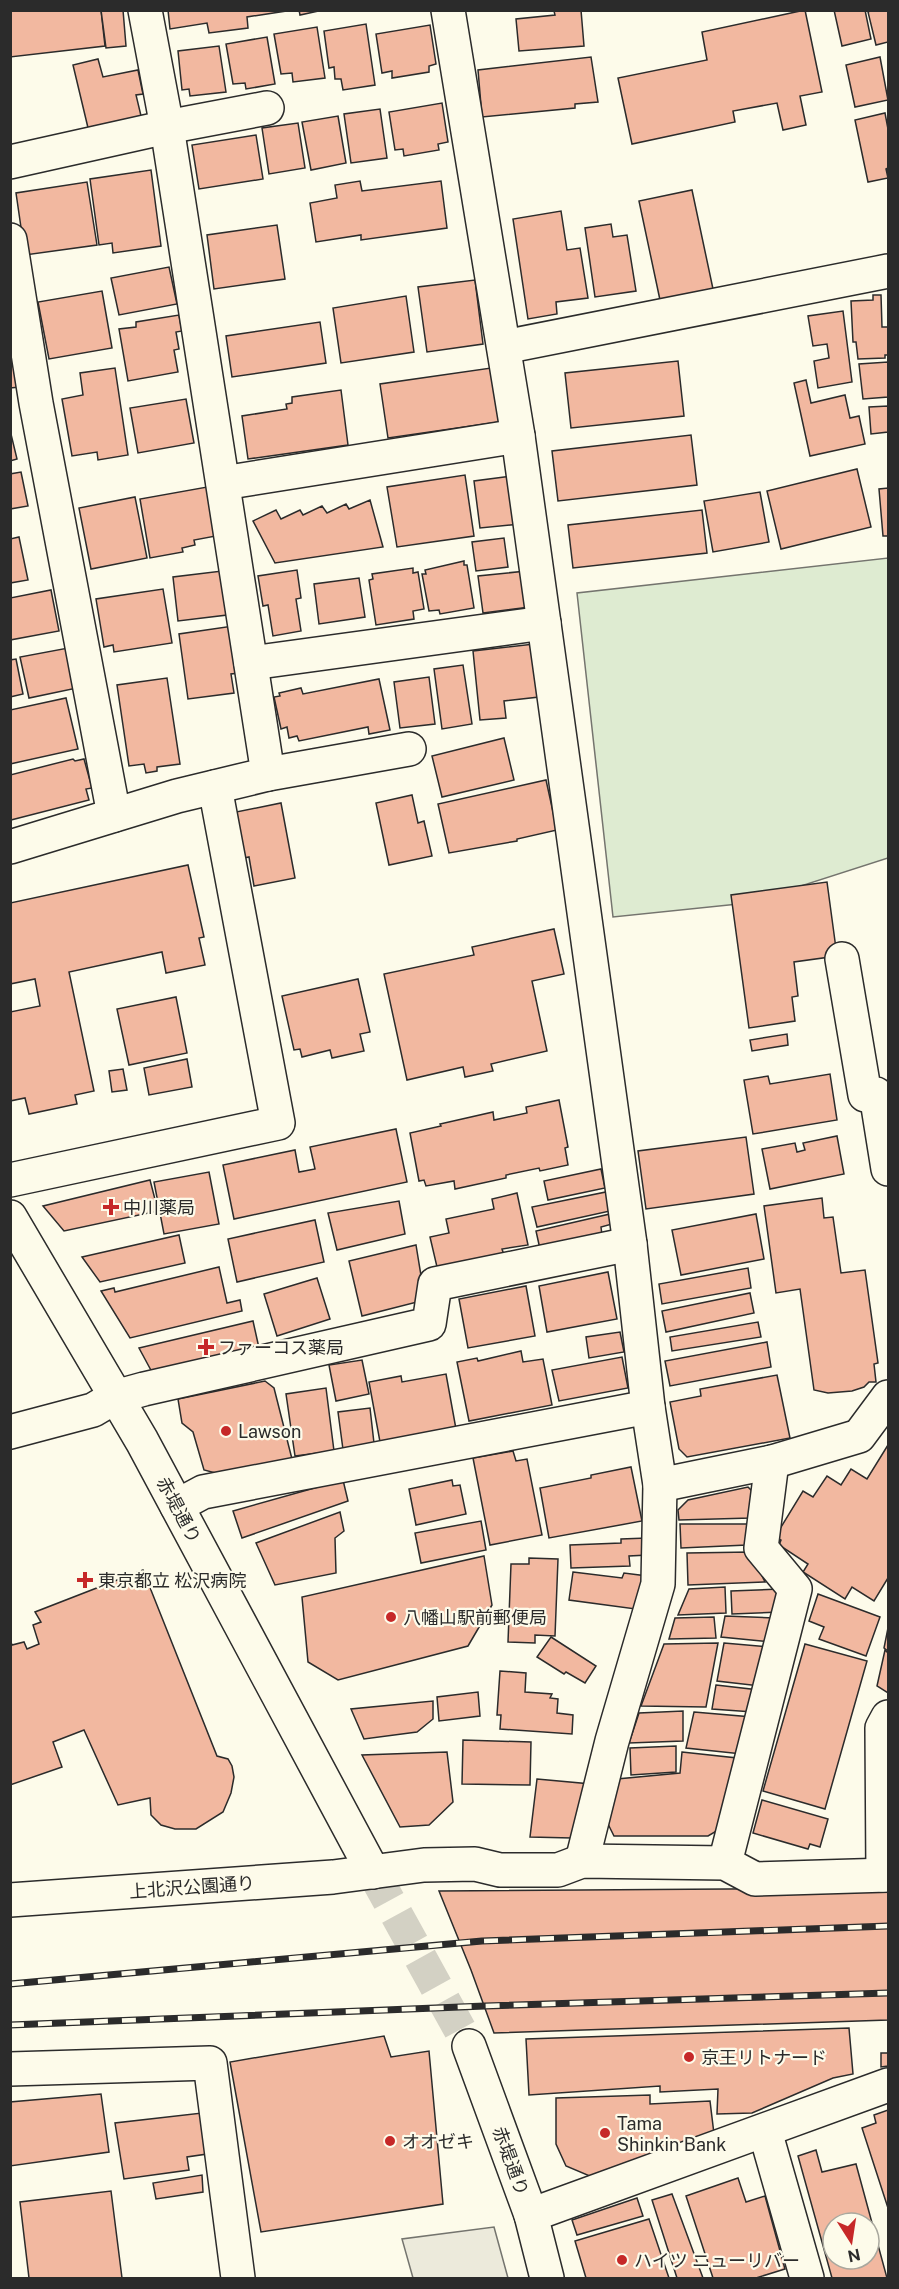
<svg xmlns="http://www.w3.org/2000/svg" width="899" height="2289" viewBox="0 0 899 2289" font-family="'Public Sans','Noto Sans JP',sans-serif">
  <rect width="100%" height="100%" fill="#fdfbea"/>
  <polygon fill="#deebd1" stroke="#74746e" stroke-width="1.5" points="888,558 888,858 748,903 613,917 577,593"/>
  <polygon fill="#eceadb" stroke="#74746e" stroke-width="1.5" points="494,2227 508,2278 413,2278 402,2239"/>
  <g fill="#f2b8a0" stroke="#2b2b2b" stroke-width="1.5" fill-rule="evenodd">
    <polygon points="10,10 101,10 105,46 10,57"/>
    <polygon points="101,10 123,10 126,46 106,48"/>
    <polygon points="168,10 286,10 286,11 247,17 248,28 209,33 207,23 170,29"/>
    <polygon points="299,10 323,10 300,15"/>
    <polygon points="581,10 584,46 519,51 516,19 555,15 554,11"/>
    <polygon points="805,10 822,92 800,96 806,125 783,130 777,103 733,111 735,122 632,144 618,78 707,60 702,32"/>
    <polygon points="834,10 865,10 871,39 842,46"/>
    <polygon points="872,10 888,10 888,42 876,45 868,12"/>
    <polygon points="366,24 375,85 343,90 341,79 335,79 334,67 329,68 324,31"/>
    <polygon points="430,25 436,64 429,66 429,72 392,78 392,71 382,73 376,34"/>
    <polygon points="317,27 325,78 293,82 292,73 281,74 274,34"/>
    <polygon points="267,37 275,84 246,89 245,83 233,84 226,44"/>
    <polygon points="219,46 226,92 190,96 189,89 182,90 178,51"/>
    <polygon points="591,57 598,102 575,104 575,108 482,117 478,70"/>
    <polygon points="880,57 888,100 855,107 846,65"/>
    <polygon points="98,59 103,77 138,70 143,94 136,95 142,120 89,132 73,65"/>
    <polygon points="442,103 448,142 438,144 439,150 404,156 403,149 395,150 389,112"/>
    <polygon points="380,109 387,158 351,163 344,114"/>
    <polygon points="885,113 888,129 888,168 886,169 888,178 868,182 855,120"/>
    <polygon points="338,116 346,163 311,170 302,122"/>
    <polygon points="298,123 305,168 269,174 262,128"/>
    <polygon points="256,135 263,179 199,189 192,145"/>
    <polygon points="151,170 161,246 113,253 112,243 99,245 90,179"/>
    <polygon points="360,181 362,191 441,181 447,228 361,240 361,235 316,242 310,203 337,198 335,185"/>
    <polygon points="87,182 97,245 25,255 16,193"/>
    <polygon points="692,190 713,289 660,300 639,201"/>
    <polygon points="561,211 567,250 580,248 588,298 556,302 557,314 528,319 513,219"/>
    <polygon points="611,224 613,237 627,235 636,291 595,297 585,228"/>
    <polygon points="277,225 285,279 214,289 207,235"/>
    <polygon points="169,267 177,304 119,315 111,278"/>
    <polygon points="475,280 483,344 427,352 418,287"/>
    <polygon points="102,291 112,348 49,359 38,302"/>
    <polygon points="873,295 881,295 882,327 888,327 888,355 885,355 885,358 858,359 856,342 853,342 851,301 873,300"/>
    <polygon points="406,296 414,352 341,363 333,308"/>
    <polygon points="843,311 852,382 818,388 814,361 829,358 827,344 813,346 808,316"/>
    <polygon points="179,315 182,331 176,332 179,349 174,350 178,372 128,381 119,329 136,327 136,322"/>
    <polygon points="320,322 326,363 232,377 226,336"/>
    <polygon points="15,359 20,387 10,388 10,360"/>
    <polygon points="678,361 684,416 571,428 565,373"/>
    <polygon points="888,362 888,397 863,399 859,364"/>
    <polygon points="115,368 128,455 98,460 97,452 72,456 62,399 83,395 80,373"/>
    <polygon points="491,368 499,422 388,438 380,384"/>
    <polygon points="806,380 811,403 845,395 850,418 859,416 865,444 810,456 794,383"/>
    <polygon points="341,390 348,445 248,459 242,416 287,409 286,404 292,403 292,397"/>
    <polygon points="186,399 194,443 138,453 130,408"/>
    <polygon points="888,406 888,432 871,434 869,407"/>
    <polygon points="10,430 17,459 10,461"/>
    <polygon points="691,435 697,485 558,501 552,451"/>
    <polygon points="857,469 871,527 781,549 767,491"/>
    <polygon points="21,472 28,506 10,509 10,474"/>
    <polygon points="465,475 474,536 397,547 387,487"/>
    <polygon points="512,476 520,524 480,528 474,481"/>
    <polygon points="207,487 216,536 194,540 195,545 182,548 183,552 150,558 140,499"/>
    <polygon points="888,488 888,536 883,536 879,489"/>
    <polygon points="760,492 769,542 713,552 704,501"/>
    <polygon points="135,497 147,558 91,569 79,508"/>
    <polygon points="370,500 383,547 275,563 253,521 276,510 281,519 300,510 303,515 322,506 327,513 346,504 349,509"/>
    <polygon points="702,510 707,553 573,568 568,525"/>
    <polygon points="19,537 28,580 10,583 10,539"/>
    <polygon points="504,538 508,567 476,571 472,542"/>
    <polygon points="464,561 464,565 467,565 474,608 440,614 439,610 429,611 422,574 426,574 425,570"/>
    <polygon points="413,568 413,573 418,572 424,609 413,611 414,619 376,625 369,580 373,579 372,574"/>
    <polygon points="297,570 301,598 296,599 301,631 273,636 268,605 263,606 258,576"/>
    <polygon points="222,571 227,615 178,621 173,577"/>
    <polygon points="526,571 530,607 483,613 478,576"/>
    <polygon points="359,578 365,617 319,624 314,584"/>
    <polygon points="163,589 172,643 114,652 113,645 104,647 96,599"/>
    <polygon points="51,590 59,631 10,640 10,598"/>
    <polygon points="233,626 239,673 231,674 234,693 188,699 179,634"/>
    <polygon points="534,644 539,697 504,701 506,718 480,720 473,651"/>
    <polygon points="68,648 77,688 29,698 20,657"/>
    <polygon points="16,659 23,694 10,697 10,660"/>
    <polygon points="463,665 472,724 442,729 434,669"/>
    <polygon points="429,677 435,724 400,728 394,682"/>
    <polygon points="167,678 180,764 157,767 157,771 146,773 144,764 129,766 117,685"/>
    <polygon points="379,679 390,730 369,734 368,727 299,741 297,736 289,738 287,727 281,729 274,697 280,696 279,693 301,688 303,694"/>
    <polygon points="66,698 78,749 10,764 10,710"/>
    <polygon points="504,738 514,780 442,797 432,756"/>
    <polygon points="73,759 75,761 84,759 92,788 86,789 89,800 11,820 10,775"/>
    <polygon points="546,780 557,830 517,839 517,841 449,853 438,804"/>
    <polygon points="412,795 418,823 424,821 432,856 389,865 376,803"/>
    <polygon points="281,803 295,878 254,886 249,857 244,858 236,812"/>
    <polygon points="188,865 204,937 199,938 205,965 166,973 162,952 69,972 94,1091 75,1095 77,1104 29,1114 25,1098 10,1101 10,1012 40,1006 35,979 10,984 10,903"/>
    <polygon points="827,882 837,956 794,962 798,996 792,997 795,1021 749,1028 731,895"/>
    <polygon points="554,929 564,974 532,981 547,1051 491,1064 493,1071 465,1077 463,1067 407,1080 384,974 474,955 472,947"/>
    <polygon points="358,979 370,1032 360,1034 364,1051 332,1058 330,1050 302,1057 300,1049 294,1050 282,996"/>
    <polygon points="176,997 187,1053 129,1065 117,1009"/>
    <polygon points="787,1034 788,1045 752,1051 750,1040"/>
    <polygon points="187,1059 192,1087 149,1095 144,1068"/>
    <polygon points="123,1069 127,1090 112,1092 109,1071"/>
    <polygon points="830,1074 837,1120 753,1134 744,1080 768,1076 770,1084"/>
    <polygon points="559,1100 568,1147 565,1148 568,1165 540,1171 539,1168 506,1175 506,1178 455,1189 454,1181 426,1186 424,1180 419,1181 410,1133 441,1126 440,1124 493,1112 494,1120 527,1113 526,1107"/>
    <polygon points="396,1129 407,1182 234,1219 223,1165 295,1150 299,1172 315,1169 310,1147"/>
    <polygon points="837,1136 844,1174 770,1189 762,1149 795,1143 797,1152 805,1150 803,1143"/>
    <polygon points="746,1137 754,1194 646,1209 638,1151"/>
    <polygon points="601,1169 605,1188 548,1200 544,1181"/>
    <polygon points="209,1172 219,1224 164,1234 154,1182"/>
    <polygon points="150,1180 158,1211 64,1231 43,1206"/>
    <polygon points="606,1192 610,1211 537,1227 532,1207"/>
    <polygon points="517,1193 528,1245 502,1249 504,1255 437,1267 430,1237 449,1233 446,1219 494,1209 492,1199"/>
    <polygon points="822,1198 824,1218 833,1217 841,1273 865,1270 878,1363 874,1364 876,1382 869,1382 864,1387 852,1391 828,1393 814,1390 800,1289 776,1293 764,1206"/>
    <polygon points="399,1201 405,1234 337,1250 328,1213"/>
    <polygon points="610,1214 612,1224 601,1227 602,1235 540,1249 536,1231"/>
    <polygon points="756,1214 764,1259 681,1275 672,1230"/>
    <polygon points="315,1220 324,1262 237,1282 228,1239"/>
    <polygon points="179,1235 185,1263 100,1282 82,1257"/>
    <polygon points="416,1245 425,1300 362,1316 349,1261"/>
    <polygon points="219,1267 227,1303 240,1300 242,1311 130,1338 101,1291 114,1288 115,1292"/>
    <polygon points="748,1268 751,1288 662,1304 659,1284"/>
    <polygon points="608,1272 617,1319 547,1332 539,1286"/>
    <polygon points="317,1278 330,1319 277,1336 264,1294"/>
    <polygon points="526,1286 535,1336 468,1348 459,1299"/>
    <polygon points="750,1293 754,1313 666,1332 662,1311"/>
    <polygon points="253,1321 259,1348 153,1374 139,1348"/>
    <polygon points="758,1322 761,1337 672,1351 670,1337"/>
    <polygon points="620,1332 624,1352 589,1358 586,1337"/>
    <polygon points="767,1342 771,1367 670,1386 665,1361"/>
    <polygon points="521,1351 523,1362 543,1359 552,1405 469,1421 457,1362 477,1358 478,1361"/>
    <polygon points="622,1357 628,1388 559,1401 552,1370"/>
    <polygon points="362,1360 369,1394 336,1401 329,1365"/>
    <polygon points="446,1374 456,1429 380,1442 369,1382 401,1376 402,1382"/>
    <polygon points="777,1375 790,1438 687,1457 679,1449 670,1402 701,1396 700,1389"/>
    <polygon points="265,1381 274,1388 293,1463 227,1476 204,1470 193,1432 182,1423 178,1399"/>
    <polygon points="326,1388 334,1451 295,1456 286,1394"/>
    <polygon points="370,1408 375,1452 344,1457 338,1412"/>
    <polygon points="888,1445 888,1578 874,1601 852,1587 845,1599 803,1572 808,1564 779,1545 781,1540 775,1537 803,1491 813,1497 827,1476 841,1485 851,1469 867,1479"/>
    <polygon points="513,1451 516,1461 527,1459 542,1535 490,1545 473,1458"/>
    <polygon points="631,1467 642,1521 549,1538 540,1488 591,1478 591,1475"/>
    <polygon points="343,1480 348,1501 242,1538 233,1511"/>
    <polygon points="452,1480 453,1486 460,1485 466,1514 416,1525 409,1489"/>
    <polygon points="748,1487 755,1494 751,1518 679,1520 678,1510 688,1500"/>
    <polygon points="340,1512 344,1531 335,1538 336,1573 275,1585 256,1543"/>
    <polygon points="481,1521 486,1550 421,1563 415,1533"/>
    <polygon points="680,1524 750,1524 747,1545 681,1548"/>
    <polygon points="647,1538 648,1555 629,1556 630,1566 571,1568 570,1545 621,1543 621,1539"/>
    <polygon points="751,1552 765,1582 688,1585 687,1553"/>
    <polygon points="484,1556 492,1605 468,1646 338,1680 308,1662 302,1597"/>
    <polygon points="529,1558 558,1559 555,1636 535,1635 535,1643 508,1642 511,1564 529,1564"/>
    <polygon points="143,1570 217,1756 228,1759 232,1766 234,1777 231,1793 223,1812 196,1829 175,1829 161,1825 151,1815 150,1798 118,1805 84,1730 53,1742 62,1767 10,1785 10,1639 12,1645 24,1642 27,1649 39,1644 33,1625 41,1622 35,1612"/>
    <polygon points="573,1572 622,1578 624,1573 647,1576 643,1610 569,1600"/>
    <polygon points="725,1587 726,1613 678,1615 689,1589"/>
    <polygon points="780,1589 780,1612 732,1614 731,1591"/>
    <polygon points="818,1594 880,1617 866,1656 819,1639 824,1627 809,1621"/>
    <polygon points="725,1616 774,1618 772,1642 721,1637"/>
    <polygon points="714,1617 716,1638 669,1639 675,1618"/>
    <polygon points="888,1628 888,1651 884,1648"/>
    <polygon points="551,1637 596,1666 585,1683 566,1672 564,1674 537,1657"/>
    <polygon points="718,1643 706,1707 641,1706 664,1644"/>
    <polygon points="724,1643 770,1647 760,1686 717,1681"/>
    <polygon points="805,1644 867,1661 825,1809 763,1791"/>
    <polygon points="885,1650 888,1653 888,1693 877,1686"/>
    <polygon points="500,1671 526,1673 525,1692 552,1694 550,1698 558,1699 557,1713 573,1715 572,1734 500,1729 501,1715 497,1715"/>
    <polygon points="716,1685 759,1690 753,1712 712,1709"/>
    <polygon points="478,1692 480,1716 439,1721 437,1697"/>
    <polygon points="433,1701 433,1719 417,1732 364,1739 351,1709"/>
    <polygon points="683,1711 683,1741 629,1743 639,1713"/>
    <polygon points="694,1712 752,1717 742,1754 686,1748"/>
    <polygon points="463,1740 531,1742 530,1785 462,1784"/>
    <polygon points="676,1746 676,1772 631,1775 630,1748"/>
    <polygon points="447,1752 453,1802 429,1825 400,1827 362,1755"/>
    <polygon points="682,1752 737,1758 720,1829 708,1836 614,1836 608,1824 617,1779 680,1773"/>
    <polygon points="537,1779 591,1784 572,1838 530,1837"/>
    <polygon points="762,1800 828,1819 820,1847 810,1844 808,1849 753,1833"/>
    <polygon points="888,1888 888,2020 494,2033 471,1970 439,1891"/>
    <polygon points="849,2028 853,2074 833,2078 752,2113 717,2114 718,2089 660,2092 660,2086 529,2095 526,2039"/>
    <polygon points="384,2036 391,2057 429,2051 443,2204 261,2232 230,2062"/>
    <polygon points="881,2053 888,2053 888,2066 881,2067"/>
    <polygon points="101,2094 109,2152 10,2166 10,2102"/>
    <polygon points="650,2095 650,2104 710,2101 714,2134 592,2177 566,2166 556,2144 556,2098"/>
    <polygon points="888,2110 888,2208 862,2128 876,2123 874,2115"/>
    <polygon points="202,2113 207,2154 187,2157 189,2170 124,2179 115,2123"/>
    <path d="M816,2150L822,2172L856,2164L887,2278H832L798,2156ZM833,2223H869V2259H833Z"/>
    <polygon points="202,2175 203,2192 156,2199 153,2183"/>
    <polygon points="738,2178 746,2202 765,2196 785,2269 756,2278 713,2278 686,2196"/>
    <polygon points="111,2191 122,2278 29,2278 20,2202"/>
    <polygon points="672,2194 703,2278 677,2278 652,2200"/>
    <polygon points="637,2198 643,2216 577,2235 572,2220"/>
    <polygon points="649,2219 669,2278 586,2278 575,2241"/>
  </g>
  <g fill="none" stroke-linecap="round" stroke-linejoin="round">
    <polyline stroke="#d3d1c4" stroke-width="33" stroke-dasharray="33 16" stroke-linecap="butt" points="373,1872 469,2046"/>
    <g stroke="#2b2b2b" stroke-width="36">
      <g id="minor">
        <polyline points="448,10 518,436 630,1244 648,1407 660,1485 658,1584 612,1741 582,1861"/>
        <polyline points="10,162 167,127 267,108"/>
        <polyline points="10,240 36,403 114,815"/>
        <polyline points="504,347 888,271"/>
        <polyline points="223,483 518,436"/>
        <polyline points="251,663 544,623"/>
        <polyline points="268,774 409,749"/>
        <polyline points="10,847 177,796 268,774 167,127 145,10"/>
        <polyline points="842,959 865,1095 876,1094 888,1169"/>
        <polyline points="10,1180 278,1123 215,787"/>
        <polyline points="10,1217 142,1441 373,1872"/>
        <polyline points="10,1432 93,1410 115,1397 144,1389 429,1324 435,1284 630,1244"/>
        <polyline points="660,1485 772,1462 859,1436 888,1397"/>
        <polyline points="177,1506 203,1492 648,1407"/>
        <polyline points="725,1863 795,1589 761,1548 772,1462"/>
        <polyline points="883,1875 882,1728 888,1717"/>
        <polyline points="10,1900 333,1877 424,1865 475,1864 500,1870 558,1870 582,1861 725,1863 755,1879 888,1875"/>
        <polyline points="469,2046 531,2215 547,2278"/>
        <polyline points="10,2069 210,2063 238,2278"/>
        <polyline points="765,2131 807,2278"/>
        <polyline points="531,2215 888,2085"/>
      </g>
    </g>
    <use href="#minor" stroke="#fdfbea" stroke-width="33"/>
    <g stroke="#2b2b2b" stroke-width="7">
      <g id="rail">
        <polyline points="10,1984 482,1941 888,1926"/>
        <polyline points="10,2025 485,2006 888,1993"/>
      </g>
    </g>
    <use href="#rail" stroke="#fdfbea" stroke-width="4.5" stroke-dasharray="14" stroke-linecap="butt"/>
  </g>
  <g fill="#c62828" stroke="#fdfbea" stroke-width="2">
    <path d="M108 1198h6v6h6v6h-6v6h-6v-6h-6v-6h6z"/>
    <path d="M203 1338h6v6h6v6h-6v6h-6v-6h-6v-6h6z"/>
    <circle cx="226" cy="1431" r="6"/>
    <path d="M82 1571h6v6h6v6h-6v6h-6v-6h-6v-6h6z"/>
    <circle cx="391" cy="1617" r="6"/>
    <circle cx="689" cy="2057" r="6"/>
    <circle cx="605" cy="2133" r="6"/>
    <circle cx="390" cy="2141" r="6"/>
    <circle cx="622" cy="2260" r="6"/>
  </g>
  <g text-anchor="middle" dominant-baseline="central" stroke-width="4.5" stroke-linejoin="round" paint-order="stroke">
    <g font-size="18" fill="#2b2b2b" stroke="#fdfbea" text-anchor="start">
      <text x="123" y="1207">中川薬局</text>
      <text x="218" y="1347">ファーコス薬局</text>
      <text x="238" y="1431">Lawson</text>
      <text x="98" y="1580">東京都立 松沢病院</text>
      <text x="403" y="1617">八幡山駅前郵便局</text>
      <text x="701" y="2057">京王リトナード</text>
      <text x="617" y="2123">Tama<tspan x="617" dy="21">Shinkin Bank</tspan></text>
      <text x="402" y="2141">オオゼキ</text>
      <text x="634" y="2260">ハイツ ニューリバー</text>
    </g>
    <g font-size="18" fill="#2b2b2b" stroke="#fdfbea">
      <text transform="translate(179 1510) rotate(62)">赤堤通り</text>
      <text transform="translate(192 1887) rotate(-4)">上北沢公園通り</text>
      <text transform="translate(511 2161) rotate(70)">赤堤通り</text>
    </g>
  </g>
  <rect width="899" height="2289" fill="none" stroke="#2b2b2b" stroke-width="24"/>
  <g transform="translate(851 2241) rotate(168)"><circle r="28" fill="#fdfbea" stroke="#a9a89e" stroke-width="1.5"/>
  <path d="M0-4.5L10 22L0 15L-10 22Z" fill="#c62828"/>
  <text y="-9" font-size="16" font-weight="bold" text-anchor="middle" fill="#2b2b2b">N</text>
  </g>
</svg>
